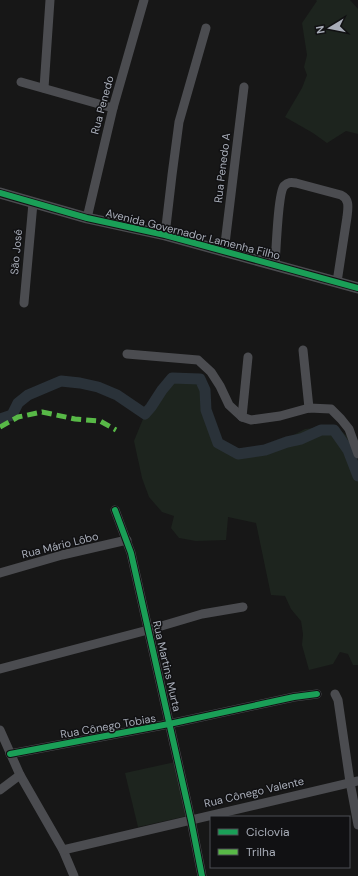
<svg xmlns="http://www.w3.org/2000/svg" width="358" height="876" viewBox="0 0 358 876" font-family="'DM Sans',sans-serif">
  <rect width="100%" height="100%" fill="#171717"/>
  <g fill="#1d241e">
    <polygon points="316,0 350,0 358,9 358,134 346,131 327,143 313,133 285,117 302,88 307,75 304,67 307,55 302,23 317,1"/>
    <polygon points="191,375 207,382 212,424 227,448 234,451 265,450 305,429 335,426 347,436 358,465 358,665 353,665 348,654 340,652 333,664 309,670 302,645 303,634 301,621 291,609 285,596 271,595 256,523 228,517 226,540 196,541 179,538 171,528 174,516 162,512 149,497 142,478 134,441 147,409 172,378"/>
    <polygon points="175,762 187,816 138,827 125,773"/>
  </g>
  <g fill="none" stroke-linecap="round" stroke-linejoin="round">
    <polyline stroke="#2a3239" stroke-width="11" points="0,419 12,415 18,403 28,395 61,381 80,383 98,387 117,395 145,414 151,407 162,390 172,378 200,379 205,390 206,410 218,443 238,454 265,450 287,442 301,439 321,430 334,430 348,450 358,476"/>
    <g stroke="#4b4c50" stroke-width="9">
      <polyline points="21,82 113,108"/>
      <polyline points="44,88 50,0"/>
      <polyline points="87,218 113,108 144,0"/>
      <polyline points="165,235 172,175 179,122 206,28"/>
      <polyline points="224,252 244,87"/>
      <path d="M275,265C276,252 278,193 284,186C288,182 291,182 296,183L341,195C350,199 348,208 347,217L337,282"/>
      <polyline points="24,303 33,203"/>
      <polyline points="303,350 309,408"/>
      <polyline points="127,354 198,360 211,372 220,386 229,405 242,417 251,420 280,416 309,408 331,409 341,419 349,429 358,454"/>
      <polyline points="242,417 248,357"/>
      <polyline points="115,510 131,553 191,820 202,876"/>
      <polyline points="0,573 62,555 127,540"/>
      <polyline points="0,669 148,630 202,614 243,607"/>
      <polyline points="335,694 338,700 350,782 358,825"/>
      <polyline points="0,730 20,775 63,850 74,876"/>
      <polyline points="10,754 169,724 294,697 317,694"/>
      <polyline points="0,790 20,775"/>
      <polyline points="63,850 358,781"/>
    </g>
    <polyline stroke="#4b4c50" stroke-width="11" points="0,193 87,218 165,235 358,288"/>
    <polyline stroke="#58b947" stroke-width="5" stroke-dasharray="10 5" stroke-linecap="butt" points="0,427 18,417 42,412 75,419 100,421 116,430"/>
    <g stroke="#111113" stroke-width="8">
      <g id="cycleway">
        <polyline points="0,193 87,218 165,235 358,288"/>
        <polyline points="115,510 131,553 191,820 202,876"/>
        <polyline points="10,754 169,724 294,697 317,694"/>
      </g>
    </g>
    <use href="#cycleway" stroke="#1a9f57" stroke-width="6"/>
  </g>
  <g text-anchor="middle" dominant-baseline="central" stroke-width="3" stroke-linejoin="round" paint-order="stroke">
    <g font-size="11" fill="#a8adb8" stroke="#111113">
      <text transform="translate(102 105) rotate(-75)">Rua Penedo</text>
      <text transform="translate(222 168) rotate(-83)">Rua Penedo A</text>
      <text transform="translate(193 234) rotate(14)">Avenida Governador Lamenha Filho</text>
      <text transform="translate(16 252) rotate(-85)">São José</text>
      <text transform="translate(60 545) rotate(-14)">Rua Mário Lôbo</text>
      <text transform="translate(167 666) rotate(77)">Rua Martins Murta</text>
      <text transform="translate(108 726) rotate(-10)">Rua Cônego Tobias</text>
      <text transform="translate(254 792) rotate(-13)">Rua Cônego Valente</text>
    </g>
  </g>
  <rect x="210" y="816" width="140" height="52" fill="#111113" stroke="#4d4f55"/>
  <rect x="218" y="829" width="20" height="6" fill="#1a9f57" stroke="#4d4f55"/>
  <text x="246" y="836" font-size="12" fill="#a8adb8">Ciclovia</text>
  <rect x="218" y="849" width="20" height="6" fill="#58b947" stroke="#4d4f55"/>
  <text x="246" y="856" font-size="12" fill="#a8adb8">Trilha</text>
  <g transform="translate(330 28) rotate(260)" stroke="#111113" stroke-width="3" paint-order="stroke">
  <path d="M0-3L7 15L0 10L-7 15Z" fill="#a8adb8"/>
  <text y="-6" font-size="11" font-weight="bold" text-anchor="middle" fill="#a8adb8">N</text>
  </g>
</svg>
